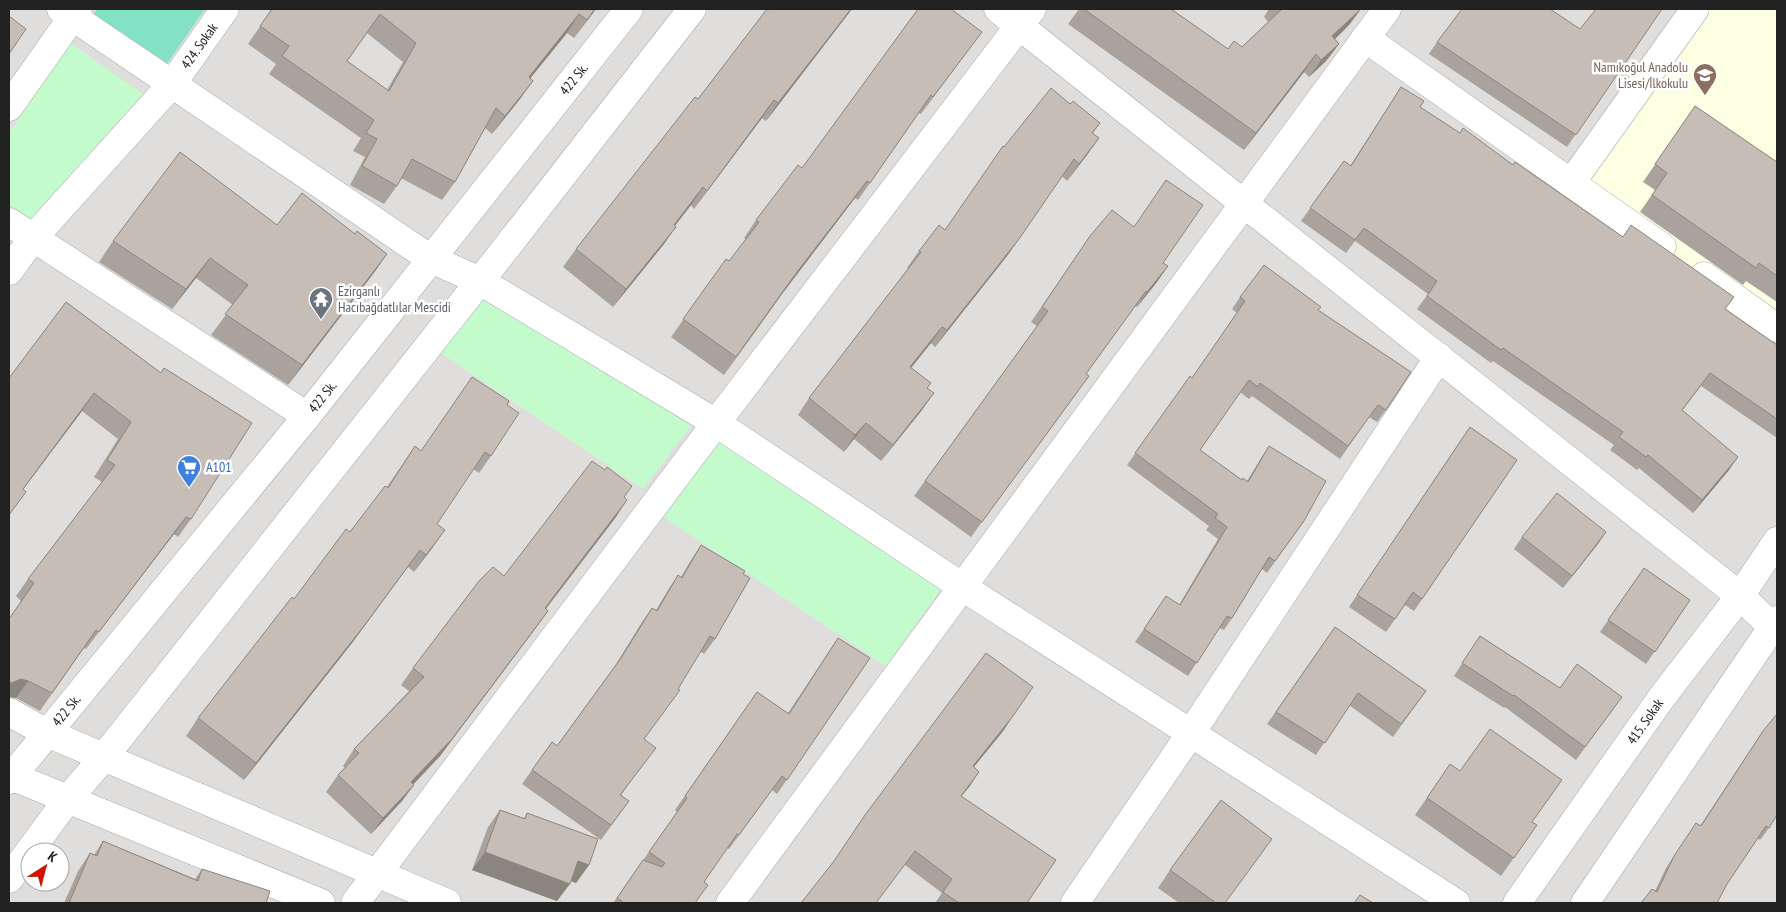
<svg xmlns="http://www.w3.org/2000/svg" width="1786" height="912" viewBox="0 0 1786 912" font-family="'PT Sans Narrow',sans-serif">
  <rect width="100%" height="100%" fill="#f1efe7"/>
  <path fill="#dfdedd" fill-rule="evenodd" d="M9,9H1777V903H9ZM30,852H60V882H30Z"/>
  <polygon fill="#fcffe2" points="1695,9 1777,9 1777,328 1571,183"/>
  <g fill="#c4fbcd">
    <polygon points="70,43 143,94 30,220 9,204 9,133"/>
    <polygon points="481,296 693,423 643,489 438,351"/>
    <polygon points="720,440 941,589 886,666 662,516"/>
  </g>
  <polygon fill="#83e2c6" points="97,9 205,9 166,65 93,15"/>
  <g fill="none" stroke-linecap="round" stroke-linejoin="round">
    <g stroke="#a8a8a8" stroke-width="29">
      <g id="minor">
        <polyline points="61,9 431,259 480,281 716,423 961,586 1456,903"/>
        <polyline points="998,9 1740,596 1777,631"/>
        <polyline points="1365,38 1662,247"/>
        <polyline points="9,107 78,9"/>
        <polyline points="1571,183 1695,9"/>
        <polyline points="9,222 307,416"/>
        <path id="s1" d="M9,271L33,238L172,84L225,9"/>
        <polyline points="1704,276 1777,328"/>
        <polyline points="9,712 47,733 447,903"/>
        <polyline points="9,775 321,903"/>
        <path id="s2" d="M9,780L307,416L629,9"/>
        <polyline points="9,879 67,800 104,757 506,248 692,9"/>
        <polyline points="355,903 716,423 1032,9"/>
        <polyline points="730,903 1387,9"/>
        <polyline points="1075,903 1191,733 1439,357"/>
        <path id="s3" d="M1517,903L1662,697L1740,596L1777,541"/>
        <polyline points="1585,903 1777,620"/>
      </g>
    </g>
    <use href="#minor" stroke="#fff" stroke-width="28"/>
  </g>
  <g fill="#aaa39d" fill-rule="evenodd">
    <path d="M272,9H596L574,38L567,33L530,78L520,99L492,134L485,128L455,182L442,200L401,178L397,186L384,204L350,185L365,157L353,151L361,138L269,74L276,64L248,44ZM367,33L403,62L387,90L347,61Z"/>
    <polygon points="770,9 852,9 766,121 762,118 694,209 691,205 675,226 664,244 613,307 563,267 576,249 698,99"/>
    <polygon points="1079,9 1171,9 1228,49 1242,47 1268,22 1264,17 1269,9 1361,9 1349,25 1335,39 1339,44 1326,61 1309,77 1304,72 1244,150 1068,24"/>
    <polygon points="1662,9 1567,147 1429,54 1437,42 1580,29"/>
    <polygon points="982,32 921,114 919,113 858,200 855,198 782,294 724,375 671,337 726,259 729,261 746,239 744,238 756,220"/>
    <polygon points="1401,87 1420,107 1460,133 1513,165 1777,345 1777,438 1701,386 1682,411 1729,470 1693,513 1639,468 1637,470 1610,450 1614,445 1493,361 1491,363 1417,309 1428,294 1355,241 1346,253 1301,221 1344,161 1350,166"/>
    <polygon points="1070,104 1100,123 1093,133 1099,138 1087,155 1067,181 1062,176 1007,256 935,347 931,343 911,368 931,383 927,388 922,410 881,461 854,439 844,452 798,415 809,398 909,269 907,268 919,251 945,230 1004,147"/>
    <polygon points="1695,106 1777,162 1777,302 1746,281 1743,285 1640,212 1655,190 1643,182"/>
    <polygon points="277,225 355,234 387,254 373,274 288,385 211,335 233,305 196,278 172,309 99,262 113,241"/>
    <polygon points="1090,236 1163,263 1168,266 1157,282 1137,307 1135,306 1086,374 1089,376 1078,391 971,537 914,496 1037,326 1031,322"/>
    <polygon points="1240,297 1318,311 1386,410 1377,422 1369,417 1340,459 1252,396 1249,399 1240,392 1200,450 1242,480 1247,481 1261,458 1269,446 1304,521 1267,573 1262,569 1232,618 1224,630 1219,628 1188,676 1135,642 1166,596 1179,605 1218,539 1206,530 1209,526 1127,465 1190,376 1192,378 1237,313 1232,309"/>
    <polygon points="66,302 191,519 178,537 174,534 86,649 84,648 40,711 16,698 9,697 9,619 21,601 16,596 28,579 102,482 94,477 118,439 82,411 23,489 9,516"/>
    <polygon points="507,405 491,456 479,473 473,469 437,524 433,547 414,572 408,567 352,643 244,780 186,736 198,718 294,599 387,487 415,446 421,451"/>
    <polygon points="1461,440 1517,460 1414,611 1405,605 1386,632 1349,607"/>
    <polygon points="624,497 616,517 546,609 548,611 536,628 440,756 414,784 402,801 371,834 326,792 338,775 345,768 343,766 354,749 409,691 401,685 413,668 504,576"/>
    <polygon points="1606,532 1563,588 1514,549 1522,537"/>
    <polygon points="701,545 743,574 715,639 704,654 700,651 644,739 645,762 621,795 629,801 601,840 522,784 552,742 557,746 613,669 642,622 652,608 656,610 668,590 678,575 681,577 691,560"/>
    <polygon points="1644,568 1690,600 1646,664 1600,632"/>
    <polygon points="1335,627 1426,691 1393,737 1349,705 1316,755 1267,724"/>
    <polygon points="1480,636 1560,688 1613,709 1576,760 1505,707 1504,708 1454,676"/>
    <polygon points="838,638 870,658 777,794 772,790 729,849 727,848 704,882 695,903 613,903 677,812 675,810 757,692 788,713"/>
    <polygon points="1004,730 974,767 979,772 961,796 1027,903 935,903 942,893 905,865 801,903"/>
    <polygon points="1763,731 1769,828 1760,840 1757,838 1727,884 1717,903 1641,903 1655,891 1666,868 1696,823 1700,826"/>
    <polygon points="1450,764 1537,825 1501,876 1415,815"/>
    <polygon points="500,810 524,818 527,813 589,865 576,883 571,881 557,901 472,870 488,827"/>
    <polygon points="103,841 195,879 202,869 266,903 64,903 78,871 90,853 94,855"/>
    <polygon points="1170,870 1226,903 1179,903 1158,888"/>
  </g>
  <g fill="#8b857f">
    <polygon points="595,9 596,9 574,38 587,20"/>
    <polygon points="851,9 852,9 766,121 778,103"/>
    <polygon points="1361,9 1349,25 1320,54 1332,36"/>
    <polygon points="579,14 567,33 516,96 529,77"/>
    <polygon points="1339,44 1326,61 1309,77 1321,60"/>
    <polygon points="1316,54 1304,72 1244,150 1256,133"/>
    <polygon points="533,81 520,99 492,134 505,116"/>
    <polygon points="774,100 762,118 694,209 707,191"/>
    <polygon points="1099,138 1087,155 1067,181 1079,164"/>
    <polygon points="867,181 855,198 782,294 724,375 794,276"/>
    <polygon points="703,187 691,205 661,243 674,225"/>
    <polygon points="676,227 664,244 613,307 626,289"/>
    <polygon points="1019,239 1007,256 935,347 947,330"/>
    <polygon points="387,254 373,274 288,385 302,365"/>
    <polygon points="210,258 196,278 172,309 186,289"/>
    <polygon points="1168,266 1157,282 1137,307 1147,292"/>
    <polygon points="942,327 931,343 898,384 910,367"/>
    <polygon points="94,393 82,411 10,507 23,489"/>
    <polygon points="934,393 922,410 881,461 893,445"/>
    <polygon points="866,423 854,439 844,452 855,435"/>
    <polygon points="1738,457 1729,470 1693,513 1702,500"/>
    <polygon points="627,500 616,517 533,625 545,608"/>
    <polygon points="186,517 174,534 86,649 99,632"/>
    <polygon points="445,530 433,547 414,572 426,555"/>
    <polygon points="1606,532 1598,544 1563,588 1572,576"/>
    <polygon points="420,550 352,643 244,780 256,763"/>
    <polygon points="548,611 440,756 399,799 411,782"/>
    <polygon points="21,679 28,681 16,698 9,697 9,687 11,683"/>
    <polygon points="1013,716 1004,730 963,780 973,766"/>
    <polygon points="979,772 970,786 951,809 961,796"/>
    <polygon points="414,785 402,801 371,834 383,818"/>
    <polygon points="485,852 570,884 557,901 472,870"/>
    <polygon points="578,861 589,865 576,883 566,879"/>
  </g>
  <g fill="#c6beb6" stroke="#8b857f" fill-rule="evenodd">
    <path d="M272,9H595L587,20L579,14L529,77L533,81L505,116L496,108L455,182L412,159L397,186L362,166L377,139L366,133L374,120L282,56L289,46L260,26ZM380,14L416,43L389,91L347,61Z"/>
    <polygon points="767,9 769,10 770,9 851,9 778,103 774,100 707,191 703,187 674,225 676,227 626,289 576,249 695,97 698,99"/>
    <polygon points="918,9 951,9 982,32 933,97 931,95 870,183 867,181 794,276 736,357 683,319 726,259 729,261 759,222 756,220 798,165 802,168"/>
    <polygon points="1084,9 1171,9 1228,49 1234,41 1242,47 1282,9 1361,9 1332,36 1339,44 1321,60 1316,54 1256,133"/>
    <polygon points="1462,9 1550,9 1580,29 1596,9 1662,9 1576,135 1437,42"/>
    <polygon points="9,16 26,29 9,54"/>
    <polygon points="1401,87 1424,101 1420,107 1460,133 1463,128 1513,165 1515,162 1623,237 1631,225 1734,297 1725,309 1777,345 1777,419 1710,373 1682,410 1738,457 1702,500 1648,455 1646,457 1619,437 1623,432 1503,348 1501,350 1427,296 1437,281 1364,228 1355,240 1310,208 1344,161 1351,166"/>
    <polygon points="1051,88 1070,104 1073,101 1100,123 1092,133 1099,138 1079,164 1074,159 1019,239 947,330 942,327 910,367 931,383 927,388 934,393 893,445 866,423 855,435 809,398 921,252 919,251 939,225 945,230 1003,146 1004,147"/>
    <polygon points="1695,106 1777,162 1777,276 1759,263 1756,268 1652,195 1667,173 1655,164"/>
    <polygon points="180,152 277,225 302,193 355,234 357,231 387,254 302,365 225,314 248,285 210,258 186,289 113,241"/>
    <polygon points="1166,180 1203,205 1163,263 1168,266 1147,292 1146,291 1086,374 1089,376 982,522 925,481 1048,311 1042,307 1090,236 1112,210 1134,227"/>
    <polygon points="1264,265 1321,307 1318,310 1411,372 1386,410 1378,405 1348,446 1260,383 1258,387 1249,380 1200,450 1242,480 1243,478 1248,482 1269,446 1326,481 1304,521 1275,561 1269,557 1232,618 1227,616 1197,663 1144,629 1166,596 1180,605 1227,527 1215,518 1218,514 1135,453 1190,376 1192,378 1245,301 1240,297"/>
    <polygon points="66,302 161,373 164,368 252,423 191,519 186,517 99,632 96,630 52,693 28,681 21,679 11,683 9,681 9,619 34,583 28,579 115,465 107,460 131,422 94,393 23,489 26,492 9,515 9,378"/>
    <polygon points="472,377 509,401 507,405 519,413 491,456 485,452 437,524 445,530 426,555 420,550 364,626 256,763 198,718 292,597 294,599 346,529 350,532 385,486 388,488 415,446 421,451"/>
    <polygon points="1470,427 1517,460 1422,599 1413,592 1395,619 1357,595"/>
    <polygon points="592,461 605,470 607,467 632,486 624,497 627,500 545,608 548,611 452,739 411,782 414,785 383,818 338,775 359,753 354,749 424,677 413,668 479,581 493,567 504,576"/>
    <polygon points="1557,493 1606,532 1572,576 1522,537"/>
    <polygon points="701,545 745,571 743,574 750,578 715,639 710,636 678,689 680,690 644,739 656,748 620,795 629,801 611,825 532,770 552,742 557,746 621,658 652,608 657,611 678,575 682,578"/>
    <polygon points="1644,568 1690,600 1655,652 1608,620"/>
    <polygon points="1335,627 1426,691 1401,724 1358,693 1325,743 1276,712"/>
    <polygon points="1480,636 1560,688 1577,664 1622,697 1585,747 1514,695 1513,696 1462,663"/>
    <polygon points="838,638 870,658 787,780 782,776 739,835 737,834 704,882 708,885 695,903 624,903 617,898 643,860 662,867 665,863 649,852 687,798 685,796 757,692 789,714"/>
    <polygon points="986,653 1033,687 1013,716 973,766 979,772 961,796 1056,860 1027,903 959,903 943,892 952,879 915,851 876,903 801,903 834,861 865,815"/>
    <polygon points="1777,714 1777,815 1769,828 1766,826 1727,884 1717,903 1713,902 1712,903 1641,903 1652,889 1657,892 1674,856 1696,823 1701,826 1763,731"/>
    <polygon points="1490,729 1562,780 1532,822 1537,825 1514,858 1427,798 1450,764 1460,771"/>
    <polygon points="1221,800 1272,839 1225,903 1216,903 1170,870"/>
    <polygon points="500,810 525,819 527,813 598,839 589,865 578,861 570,884 485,852"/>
    <polygon points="103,841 198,881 202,869 270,891 266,903 69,903 90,853 97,856"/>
    <polygon points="1360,895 1373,903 1354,903"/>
  </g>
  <defs>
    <g id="school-pin" transform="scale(1.25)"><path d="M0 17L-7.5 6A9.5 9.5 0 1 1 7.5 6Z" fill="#8d6e63" stroke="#fff"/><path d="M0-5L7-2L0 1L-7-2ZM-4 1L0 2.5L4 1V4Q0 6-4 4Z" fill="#fff"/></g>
    <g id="temple-pin" transform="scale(1.25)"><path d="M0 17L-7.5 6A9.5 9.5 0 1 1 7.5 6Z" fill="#6b7280" stroke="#fff"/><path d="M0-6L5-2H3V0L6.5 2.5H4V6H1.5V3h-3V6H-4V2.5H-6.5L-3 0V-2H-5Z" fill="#fff"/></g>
    <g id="supermarket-pin" transform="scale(1.25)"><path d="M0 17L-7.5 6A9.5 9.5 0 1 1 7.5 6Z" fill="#3f7fe0" stroke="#fff"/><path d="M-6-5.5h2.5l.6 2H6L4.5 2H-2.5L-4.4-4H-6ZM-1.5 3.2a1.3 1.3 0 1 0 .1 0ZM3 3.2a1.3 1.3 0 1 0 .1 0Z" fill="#fff"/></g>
  </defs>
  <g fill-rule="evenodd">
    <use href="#school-pin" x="1705" y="75"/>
    <use href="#temple-pin" x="321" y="299"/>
    <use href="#supermarket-pin" x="189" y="467"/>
  </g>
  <g text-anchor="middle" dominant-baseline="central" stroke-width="5" stroke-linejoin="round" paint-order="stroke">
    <g font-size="14" fill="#212121" stroke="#fff">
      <text stroke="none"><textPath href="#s1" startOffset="295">424. Sokak</textPath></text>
      <text stroke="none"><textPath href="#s2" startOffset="900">422 Sk.</textPath></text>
      <text stroke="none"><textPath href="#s2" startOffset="495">422 Sk.</textPath></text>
      <text stroke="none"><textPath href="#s2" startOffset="90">422 Sk.</textPath></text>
      <text stroke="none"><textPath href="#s3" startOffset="222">415. Sokak</textPath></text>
    </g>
    <g font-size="14" fill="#785e54" stroke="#fff" text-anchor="end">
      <text x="1688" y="67">Namıkoğul Anadolu<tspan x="1688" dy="16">Lisesi/İlkokulu</tspan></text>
    </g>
    <g font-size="14" fill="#5b616d" stroke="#fff" text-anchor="start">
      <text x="338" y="291">Ezirganlı<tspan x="338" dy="16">Hacıbağdatlılar Mescidi</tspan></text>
    </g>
    <g font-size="14" fill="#366cbe" stroke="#fff" text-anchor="start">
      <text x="206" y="467">A101</text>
    </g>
  </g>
  <rect width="1786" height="912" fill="none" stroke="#212121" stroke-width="20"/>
  <g transform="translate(45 867) rotate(36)"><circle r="24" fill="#ffffff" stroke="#a6a6a6"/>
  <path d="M0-4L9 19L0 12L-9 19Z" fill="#d11300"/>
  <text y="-8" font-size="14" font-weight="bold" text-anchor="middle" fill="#212121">K</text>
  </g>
</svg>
